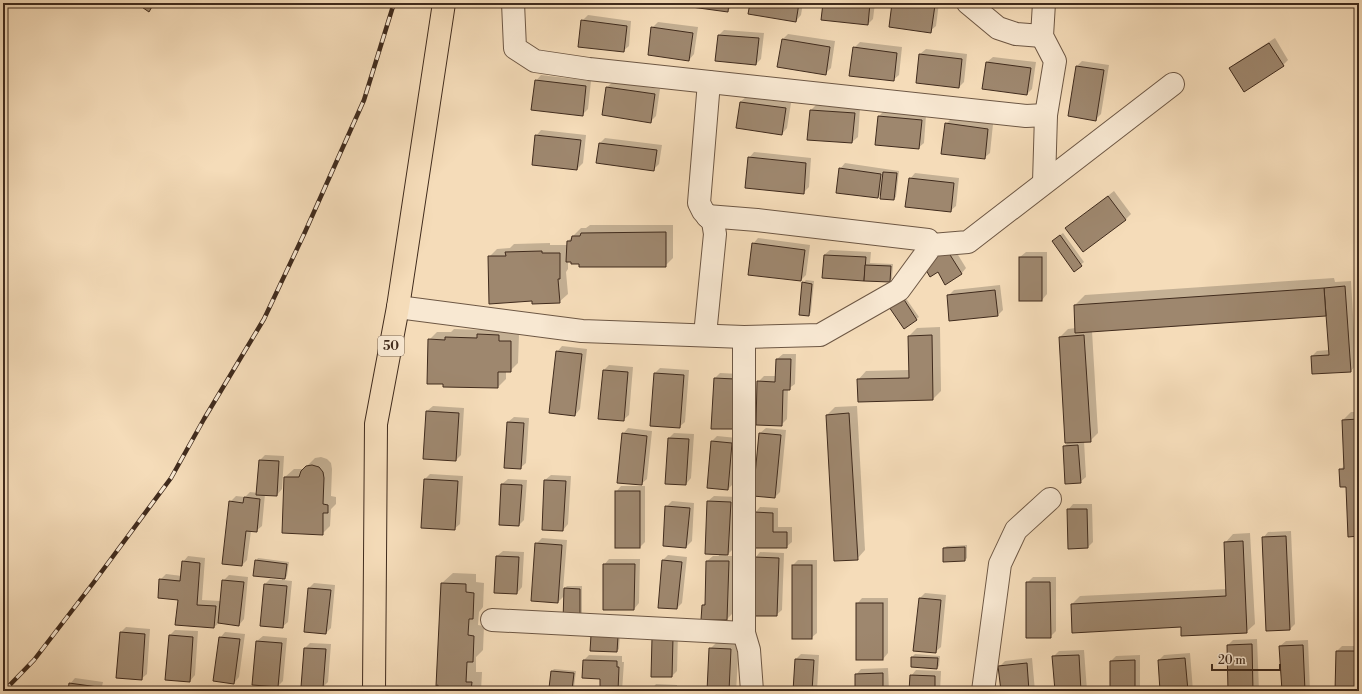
<svg xmlns="http://www.w3.org/2000/svg" width="1362" height="694" viewBox="0 0 1362 694" font-family="'Libre Bodoni',serif">
  <rect width="100%" height="100%" fill="#f5dcb9"/>
  <filter id="stains"><feTurbulence type="fractalNoise" baseFrequency=".005" numOctaves="4"/><feColorMatrix values="0 0 0 0 .2 0 0 0 0 .09 0 0 0 0 .02 0 0 0 .5 -.17"/></filter>
  <radialGradient id="worn" r=".72"><stop offset=".6" stop-color="#630" stop-opacity="0"/><stop offset="1" stop-color="#630" stop-opacity=".3"/></radialGradient>
  <g fill="#0003">
    <polygon points="686,3 733,3 733,6 727,11"/>
    <polygon points="751,3 803,3 801,15 796,21"/>
    <polygon points="824,3 875,3 873,19 868,24"/>
    <polygon points="893,3 939,3 936,26 930,31"/>
    <polygon points="588,15 631,21 629,46 623,51 582,21"/>
    <polygon points="658,22 698,27 694,54 689,60 652,28"/>
    <polygon points="724,30 764,33 761,59 756,64 719,35"/>
    <polygon points="788,34 835,41 831,68 825,74 783,39"/>
    <polygon points="1275,38 1288,60 1283,65 1230,69 1236,63"/>
    <polygon points="860,42 902,47 899,75 893,80 854,48"/>
    <polygon points="926,49 967,54 964,82 959,87 920,54"/>
    <polygon points="993,57 1036,62 1032,89 1027,94 983,88 987,62"/>
    <polygon points="1082,61 1109,65 1101,114 1095,120 1077,66"/>
    <polygon points="541,75 591,81 588,109 582,115 536,81"/>
    <polygon points="613,82 660,89 656,116 650,122 603,115 607,87"/>
    <polygon points="746,97 791,103 787,128 782,134 740,102"/>
    <polygon points="816,105 860,108 858,137 852,142 808,139 811,110"/>
    <polygon points="884,111 926,115 924,143 918,148 879,116"/>
    <polygon points="952,118 993,124 990,153 984,158 946,124"/>
    <polygon points="541,130 586,135 583,163 577,169 536,136"/>
    <polygon points="605,138 662,145 659,164 653,170 597,162 600,143"/>
    <polygon points="754,152 811,158 809,187 803,193 749,158"/>
    <polygon points="845,163 899,171 896,197 893,199 882,193 878,197 840,169"/>
    <polygon points="915,173 959,178 956,206 950,211 910,179"/>
    <polygon points="1114,191 1131,214 1125,220 1067,228"/>
    <polygon points="590,225 673,225 673,258 665,266 580,263 568,261 568,269 566,272 568,294 559,302 534,300 489,257 497,249 510,248 514,244 550,243 550,245 567,245 568,241 581,228 586,228"/>
    <polygon points="1063,233 1084,262 1074,270 1055,239"/>
    <polygon points="758,238 810,245 806,275 801,280 753,244"/>
    <polygon points="952,245 966,268 961,274 938,271 924,265"/>
    <polygon points="830,250 871,252 870,263 893,264 892,279 889,281 824,255"/>
    <polygon points="1026,252 1047,252 1047,294 1042,300 1020,257"/>
    <polygon points="1334,278 1335,282 1351,281 1356,365 1351,371 1313,373 1312,356 1317,351 1329,350 1327,315 1092,331 1098,433 1090,441 1084,441 1086,477 1080,482 1064,447 1068,442 1060,337 1068,329 1076,328 1075,305 1085,295"/>
    <polygon points="806,280 814,281 811,312 809,315 803,283"/>
    <polygon points="1000,285 1003,310 997,316 948,296 954,290"/>
    <polygon points="905,297 919,317 916,319 891,307"/>
    <polygon points="486,327 507,327 507,333 519,334 518,363 510,371 506,371 506,379 498,387 429,340 437,332 451,332 454,329 483,330"/>
    <polygon points="940,327 941,391 933,399 858,380 866,371 909,370 909,336 917,328"/>
    <polygon points="562,346 587,349 580,409 575,415 557,352"/>
    <polygon points="783,354 796,354 795,384 788,389 787,419 782,424 758,382 764,376 777,376 777,359"/>
    <polygon points="609,365 633,367 629,415 623,420 604,370"/>
    <polygon points="660,368 689,370 685,422 679,427 655,373"/>
    <polygon points="720,373 740,374 738,423 715,378"/>
    <polygon points="433,406 464,408 461,455 456,460 427,411"/>
    <polygon points="857,406 865,550 857,559 827,415 835,407"/>
    <polygon points="1351,412 1359,412 1359,535 1346,486 1340,470 1345,465 1343,420"/>
    <polygon points="514,417 529,418 526,463 520,468 505,467 508,422"/>
    <polygon points="628,428 652,431 647,479 641,484 623,434"/>
    <polygon points="766,428 786,430 780,492 775,497 760,433"/>
    <polygon points="674,433 694,434 691,478 686,484 666,483 669,438"/>
    <polygon points="717,436 737,438 733,484 728,489 712,441"/>
    <polygon points="265,455 284,456 282,489 277,495 265,494 262,526 256,531 251,531 247,560 242,565 230,502 236,496 245,497 250,492 257,493 260,460"/>
    <polygon points="321,457 327,459 331,463 332,469 331,496 336,497 336,504 331,509 330,526 322,534 283,532 285,477 294,469 304,469 315,458"/>
    <polygon points="430,474 463,476 460,524 454,529 425,479"/>
    <polygon points="551,475 571,476 568,524 563,530 545,480"/>
    <polygon points="508,479 527,480 524,520 519,525 502,484"/>
    <polygon points="621,486 645,486 645,542 640,547 616,492"/>
    <polygon points="714,496 736,497 733,549 726,556 734,556 732,614 727,619 703,605 706,602 707,561 713,556 719,556 708,501"/>
    <polygon points="672,501 694,503 692,541 686,547 666,507"/>
    <polygon points="1073,504 1092,504 1093,542 1088,547 1068,510"/>
    <polygon points="760,507 778,508 778,527 792,527 792,542 786,547 755,513"/>
    <polygon points="1291,531 1295,624 1290,629 1263,538 1268,532"/>
    <polygon points="1250,533 1255,624 1246,632 1182,626 1072,604 1080,596 1227,589 1225,543 1233,534"/>
    <polygon points="542,538 567,540 563,590 567,586 582,586 582,618 565,595 558,602 536,544"/>
    <polygon points="967,545 967,558 965,560 944,548 947,546"/>
    <polygon points="503,551 524,552 522,587 517,593 495,592 497,556"/>
    <polygon points="760,552 784,553 782,610 776,615 755,558"/>
    <polygon points="668,555 687,557 682,603 677,608 663,560"/>
    <polygon points="188,556 205,558 202,600 221,601 223,581 229,575 248,577 244,619 239,625 219,623 214,627 179,599 160,580 166,574 182,576 183,562"/>
    <polygon points="258,558 289,562 287,576 283,580 292,581 288,622 282,627 265,584 270,579 282,580 282,578 256,561"/>
    <polygon points="609,559 640,559 639,603 634,609 604,565"/>
    <polygon points="798,560 817,560 817,633 811,638 793,565"/>
    <polygon points="453,573 476,574 476,582 484,583 483,607 479,612 478,625 484,626 483,650 476,657 476,672 482,672 481,691 438,691 442,583"/>
    <polygon points="1033,577 1056,577 1056,631 1050,637 1027,583"/>
    <polygon points="314,583 335,585 331,628 326,633 309,588"/>
    <polygon points="925,593 946,595 941,647 935,652 920,598"/>
    <polygon points="862,598 888,598 888,653 883,659 857,604"/>
    <polygon points="126,627 150,629 147,674 141,679 121,632"/>
    <polygon points="175,630 198,631 195,675 190,681 170,635"/>
    <polygon points="225,632 245,634 239,677 234,683 220,638"/>
    <polygon points="658,632 678,633 677,671 672,676"/>
    <polygon points="595,633 620,634 619,649 617,651"/>
    <polygon points="263,636 287,638 283,681 278,686 253,684 257,641"/>
    <polygon points="1257,639 1259,691 1229,691 1228,645 1233,640"/>
    <polygon points="1308,640 1310,691 1283,691 1280,646 1286,641"/>
    <polygon points="718,641 739,641 736,691 708,691 710,649"/>
    <polygon points="310,643 331,644 328,682 323,687 305,648"/>
    <polygon points="1342,646 1359,646 1359,691 1336,691 1337,651"/>
    <polygon points="1084,650 1087,691 1056,691 1053,657 1059,651"/>
    <polygon points="1190,653 1193,691 1161,691 1159,660 1164,655"/>
    <polygon points="801,654 819,655 817,691 794,691 796,659"/>
    <polygon points="915,654 940,656 939,666 937,668 912,666 912,657"/>
    <polygon points="589,655 622,656 622,662 624,662 622,691 601,691 601,678 584,660"/>
    <polygon points="1140,655 1140,691 1111,691 1111,661 1116,656"/>
    <polygon points="1032,658 1035,691 1002,691 999,667 1005,661"/>
    <polygon points="888,668 889,691 856,691 856,675 861,669"/>
    <polygon points="554,669 576,671 574,687 572,689 579,690 579,691 555,691 558,688 551,672"/>
    <polygon points="916,670 941,671 940,691 910,691 911,676"/>
    <polygon points="75,678 103,682 101,691 69,691 70,684"/>
    <polygon points="656,684 677,685 677,691 650,691"/>
    <polygon points="258,687 277,688 276,691 255,691"/>
  </g>
  <g fill="#9e876e" stroke="#402b1d">
    <polygon points="136,3 154,3 149,12"/>
    <polygon points="685,3 729,3 728,12 684,6"/>
    <polygon points="750,3 799,3 796,22 748,14"/>
    <polygon points="823,3 870,3 868,25 821,20"/>
    <polygon points="892,3 920,3 935,5 931,33 889,27"/>
    <polygon points="581,20 627,26 624,52 578,47"/>
    <polygon points="651,27 693,33 689,61 648,55"/>
    <polygon points="718,35 759,38 756,65 715,61"/>
    <polygon points="782,39 830,47 826,75 777,67"/>
    <polygon points="1269,43 1284,66 1244,92 1229,68"/>
    <polygon points="853,47 897,53 894,81 849,76"/>
    <polygon points="919,54 962,59 959,88 916,83"/>
    <polygon points="986,62 1031,68 1027,95 982,89"/>
    <polygon points="1076,66 1104,70 1096,121 1068,116"/>
    <polygon points="535,80 586,86 583,116 531,110"/>
    <polygon points="606,87 655,94 651,123 602,115"/>
    <polygon points="740,102 786,108 782,135 736,128"/>
    <polygon points="810,110 855,113 852,143 807,140"/>
    <polygon points="878,116 922,120 919,149 875,145"/>
    <polygon points="945,123 988,129 985,159 941,154"/>
    <polygon points="535,135 581,140 577,170 532,165"/>
    <polygon points="599,143 657,150 654,171 596,163"/>
    <polygon points="748,157 806,163 804,194 745,188"/>
    <polygon points="839,168 881,174 878,198 836,193"/>
    <polygon points="883,172 897,173 894,200 880,199"/>
    <polygon points="909,178 954,183 951,212 905,207"/>
    <polygon points="1108,196 1126,220 1083,252 1065,228"/>
    <polygon points="666,232 666,267 579,267 579,264 571,264 571,262 566,262 567,241 571,241 572,236 580,236 581,233"/>
    <polygon points="1060,235 1082,266 1074,272 1052,241"/>
    <polygon points="752,243 805,250 801,281 748,275"/>
    <polygon points="947,250 962,274 945,285 938,272 930,277 923,265"/>
    <polygon points="542,251 542,253 560,253 560,279 558,279 560,303 532,304 532,301 489,304 488,256 506,256 505,252"/>
    <polygon points="824,255 866,257 864,281 822,278"/>
    <rect x="1019" y="257" width="23" height="44"/>
    <polygon points="865,265 891,266 890,282 864,281"/>
    <polygon points="802,282 812,284 809,316 799,315"/>
    <polygon points="1345,286 1351,372 1312,374 1311,356 1329,355 1324,288"/>
    <polygon points="1324,288 1326,316 1075,333 1074,305"/>
    <polygon points="995,290 998,316 949,321 947,295"/>
    <polygon points="903,298 917,320 904,329 889,307"/>
    <polygon points="477,334 499,335 499,341 511,341 511,372 498,372 498,388 443,387 443,384 427,384 428,339 445,340 445,337 477,338"/>
    <polygon points="932,335 933,400 858,402 857,379 909,378 908,336"/>
    <polygon points="1084,335 1091,442 1065,443 1059,337"/>
    <polygon points="556,351 582,354 575,416 549,413"/>
    <polygon points="776,359 791,359 790,390 783,390 782,426 756,425 757,381 775,382"/>
    <polygon points="603,370 628,372 624,421 598,419"/>
    <polygon points="654,373 684,375 680,428 650,426"/>
    <polygon points="714,378 735,379 733,429 711,429"/>
    <polygon points="426,411 459,413 456,461 423,459"/>
    <polygon points="849,413 858,560 834,561 826,415"/>
    <polygon points="1359,419 1359,536 1348,537 1346,487 1340,487 1339,469 1344,469 1342,420"/>
    <polygon points="507,422 524,423 521,469 504,468"/>
    <polygon points="622,433 647,436 642,485 617,483"/>
    <polygon points="759,433 781,435 775,498 753,496"/>
    <polygon points="668,438 689,439 686,485 665,484"/>
    <polygon points="711,441 732,443 728,490 707,488"/>
    <polygon points="1078,445 1081,483 1065,484 1063,446"/>
    <polygon points="259,460 279,461 277,496 256,495"/>
    <polygon points="312,465 319,467 323,472 324,478 323,504 328,505 328,513 323,513 323,535 282,533 284,477 299,477 301,471 306,466"/>
    <polygon points="424,479 458,481 455,530 421,528"/>
    <polygon points="544,480 566,481 563,531 542,530"/>
    <polygon points="501,484 522,485 519,526 499,525"/>
    <rect x="615" y="491" width="25" height="57"/>
    <polygon points="244,497 260,499 257,532 246,531 242,566 222,564 229,501 243,503"/>
    <polygon points="707,501 731,502 728,555 705,554"/>
    <polygon points="665,506 690,508 686,548 663,546"/>
    <polygon points="1067,509 1087,509 1088,548 1068,549"/>
    <polygon points="754,512 773,513 773,532 787,532 787,548 753,548"/>
    <polygon points="1286,536 1290,630 1266,631 1262,537"/>
    <polygon points="1243,541 1247,633 1181,636 1181,627 1072,633 1071,604 1226,596 1224,542"/>
    <polygon points="535,543 562,545 558,603 531,601"/>
    <polygon points="965,547 965,561 943,562 943,548"/>
    <polygon points="496,556 519,557 517,594 494,593"/>
    <polygon points="754,557 779,558 777,616 752,616"/>
    <polygon points="255,560 287,564 285,579 253,576"/>
    <polygon points="662,560 682,562 677,609 658,608"/>
    <polygon points="182,561 200,563 197,605 216,606 214,628 175,625 178,600 158,598 159,579 180,581"/>
    <polygon points="706,561 729,561 727,620 701,620 702,605 705,605"/>
    <polygon points="603,564 635,564 634,610 603,610"/>
    <rect x="792" y="565" width="20" height="74"/>
    <polygon points="222,580 244,582 239,626 218,623"/>
    <polygon points="1026,582 1050,582 1051,638 1026,638"/>
    <polygon points="441,583 466,584 466,592 474,593 473,619 469,619 468,635 474,636 473,662 467,662 466,682 472,682 471,691 438,691 438,685 436,686"/>
    <polygon points="264,584 287,586 283,628 260,626"/>
    <polygon points="308,588 331,590 326,634 304,632"/>
    <polygon points="564,588 580,589 580,621 563,621"/>
    <polygon points="919,598 941,600 936,653 913,651"/>
    <rect x="856" y="603" width="27" height="57"/>
    <polygon points="120,632 145,634 142,680 116,678"/>
    <polygon points="169,635 193,637 190,682 165,680"/>
    <polygon points="591,635 618,636 617,652 590,651"/>
    <polygon points="219,637 240,639 234,684 213,681"/>
    <polygon points="652,638 673,638 672,677 651,677"/>
    <polygon points="256,641 282,643 278,687 252,685"/>
    <polygon points="1252,644 1253,691 1228,691 1227,645"/>
    <polygon points="1303,645 1305,691 1282,691 1279,646"/>
    <polygon points="304,648 326,649 323,688 301,687"/>
    <polygon points="709,648 731,649 729,691 707,691"/>
    <polygon points="1336,651 1355,651 1355,691 1335,691"/>
    <polygon points="1079,655 1081,691 1055,691 1052,656"/>
    <polygon points="911,657 938,658 937,669 911,667"/>
    <polygon points="1185,658 1188,691 1160,691 1158,660"/>
    <polygon points="795,659 814,660 812,691 793,691"/>
    <polygon points="583,660 617,661 617,667 619,667 618,691 600,691 600,679 582,678"/>
    <polygon points="1135,660 1135,691 1110,691 1110,661"/>
    <polygon points="1027,663 1029,691 1001,691 998,666"/>
    <polygon points="551,671 574,673 572,690 549,688"/>
    <polygon points="883,673 883,691 855,691 855,674"/>
    <polygon points="910,675 935,676 935,691 909,691"/>
    <polygon points="69,683 98,687 97,691 68,691"/>
  </g>
  <g fill="none" stroke-linecap="round" stroke-linejoin="round">
    <g stroke="#6d5744" stroke-width="24">
      <g id="minor">
        <polyline points="513,3 515,48 535,61 589,69 1026,116 1046,115"/>
        <polyline points="968,3 998,28 1016,34 1042,36"/>
        <polyline points="1044,3 1042,36 1055,61 1046,115 1044,182"/>
        <polyline points="707,216 757,220 928,240 932,245"/>
        <polyline points="398,307 582,331 744,337 820,335 899,290 932,245 968,242 1173,84"/>
        <polyline points="705,335 715,234 713,222 703,211 699,203 709,82"/>
        <polyline points="492,620 744,633 744,337"/>
        <polyline points="744,633 749,650 752,691"/>
        <polyline points="983,691 1000,564 1016,530 1050,499"/>
      </g>
    </g>
    <g stroke="#402b1d" stroke-width="24">
      <polyline id="major" points="374,691 376,424 398,307 444,3"/>
    </g>
    <use href="#minor" stroke="#f8e8d2" stroke-width="22"/>
    <use href="#major" stroke="#f5dcb9" stroke-width="22"/>
    <g stroke="#402b1d" stroke-width="4.5">
      <polyline id="rail" points="4,691 34,660 94,582 171,478 204,419 264,319 305,232 364,100 394,3"/>
    </g>
    <use href="#rail" stroke="#f8e8d2" stroke-width="3" stroke-dasharray="9" stroke-linecap="butt"/>
  </g>
  <g text-anchor="middle" dominant-baseline="central" stroke-width="4" stroke-linejoin="round" paint-order="stroke">
    <rect fill="#f8e8d2" stroke="#776453" stroke-width="1" x="378" y="336" width="26" height="20" rx="3"/>
    <g font-size="12" font-weight="bold" fill="#402b1d">
      <text x="391" y="346">50</text>
    </g>
  </g>
  <rect width="1362" height="694" fill="none" stroke="#f5dcb9" stroke-width="16"/>
  <rect x="4" y="4" width="1354" height="686" fill="none" stroke="#402b1d" stroke-width="2"/>
  <rect x="8" y="8" width="1346" height="678" fill="none" stroke="#402b1d"/>
  <path d="M1212 664v6h68v-6" fill="none" stroke="#402b1d" stroke-width="2"/>
  <text x="1218" y="664" font-size="12" fill="#402b1d" stroke="#f8e8d2" stroke-width="3" paint-order="stroke">20 m</text>
  <rect width="100%" height="100%" filter="url(#stains)"/>
  <rect width="100%" height="100%" fill="url(#worn)"/>
</svg>
